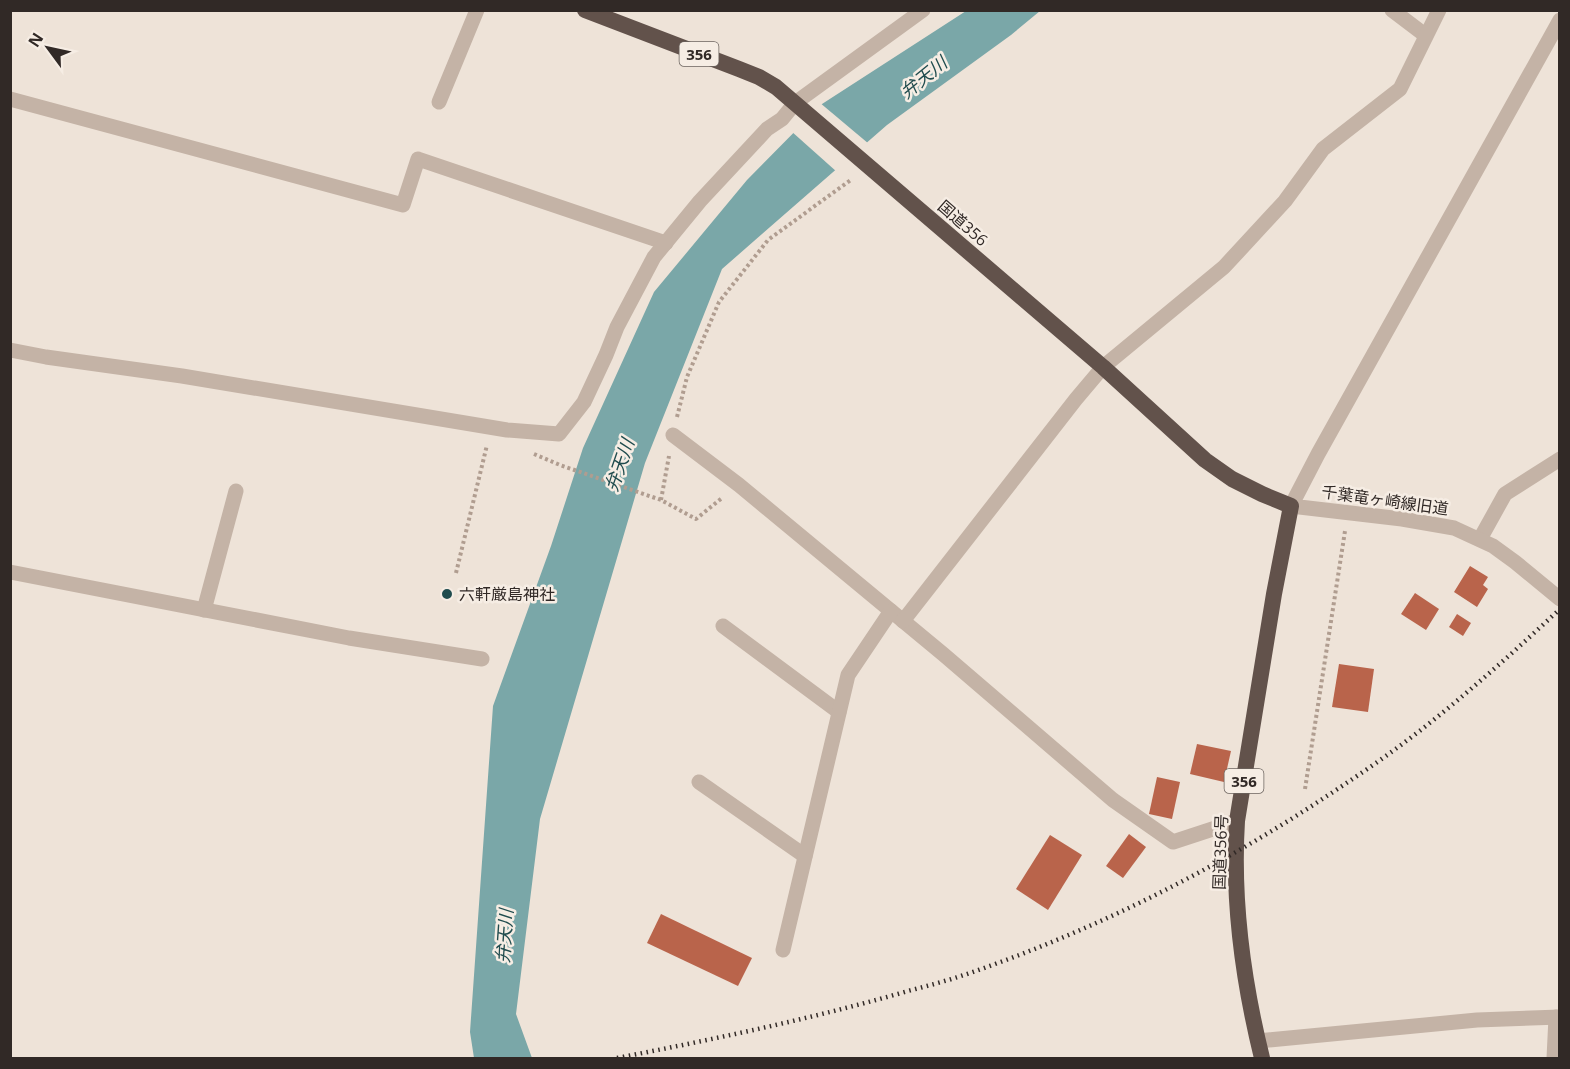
<svg xmlns="http://www.w3.org/2000/svg" width="1570" height="1069" viewBox="0 0 1570 1069" font-family="'Open Sans','Noto Sans JP',sans-serif">
  <rect width="100%" height="100%" fill="#eee3d8"/>
  <polygon fill="#7aa7a8" points="966,11 1040,11 1011,35 887,125 722,269 645,463 540,819 516,1014 532,1058 474,1058 470,1032 493,706 551,546 583,448 654,292 747,180 822,104"/>
  <polygon fill="#eee3d8" points="819,102 869,144 837,172 791,131"/>
  <g fill="#b9644b">
    <polygon points="1470,566 1488,577 1483,585 1488,589 1477,607 1454,592"/>
    <polygon points="1415,593 1439,609 1426,630 1401,614"/>
    <polygon points="1457,614 1471,623 1463,636 1449,627"/>
    <polygon points="1339,664 1374,669 1368,712 1332,707"/>
    <polygon points="1197,744 1231,751 1224,782 1190,774"/>
    <polygon points="1157,777 1180,782 1172,819 1149,814"/>
    <polygon points="1129,834 1146,847 1123,878 1106,866"/>
    <polygon points="1050,835 1082,855 1048,910 1016,889"/>
    <polygon points="661,914 752,958 738,986 647,943"/>
  </g>
  <g fill="none" stroke-linecap="round" stroke-linejoin="round">
    <g stroke="#b09d90" stroke-width="4" stroke-dasharray="3 3" stroke-linecap="butt">
      <polyline points="677,417 687,377 719,302 768,240 852,179"/>
      <polyline points="534,454 560,465 661,500 696,519 722,498"/>
      <polyline points="661,500 669,456"/>
      <polyline points="456,573 487,445"/>
      <polyline points="1305,789 1345,531"/>
    </g>
    <g stroke="#c4b3a6" stroke-width="15">
      <polyline points="1392,10 1425,35"/>
      <polyline points="10,99 403,205 418,159 666,243"/>
      <polyline points="439,102 477,10"/>
      <polyline points="10,350 46,357 182,376 507,430 559,434 584,402 606,355 617,327 654,257 700,201 767,129 782,119 795,103 923,10"/>
      <polyline points="673,435 739,485 943,654 1113,800 1173,842 1237,821"/>
      <polyline points="1480,539 1505,494 1560,459"/>
      <polyline points="10,572 349,638 482,659"/>
      <polyline points="204,610 236,491"/>
      <polyline points="903,621 1076,399 1103,367 1224,267 1285,201 1323,149 1400,89 1439,10"/>
      <polyline points="723,626 839,712"/>
      <polyline points="699,782 805,856"/>
      <polyline points="783,950 848,675 891,611"/>
      <polyline points="1258,1041 1477,1020 1560,1017"/>
      <polyline points="1554,1058 1556,1017"/>
    </g>
    <polyline stroke="#c4b3a6" stroke-width="15" points="1560,20 1318,454 1291,506 1402,519 1454,528 1493,546 1515,562 1560,599"/>
    <path stroke="#62524b" stroke-width="16" d="M585,10L739,69L759,77L776,87L1103,367L1205,460L1232,479L1262,494L1291,506L1274,594L1237,821C1232,901 1243,981 1262,1058"/>
    <path stroke="#312926" stroke-width="4.5" stroke-dasharray="1.5 4.5" stroke-linecap="butt" d="M617,1058C715,1039 811,1019 908,991C927,986 946,981 964,975C1096,930 1221,867 1336,790C1368,769 1401,746 1431,722C1476,686 1518,648 1560,609"/>
  </g>
  <circle fill="#204c4e" stroke="#f6ede4" stroke-width="2" cx="447" cy="594" r="6"/>
  <g text-anchor="middle" dominant-baseline="central" stroke-width="5" stroke-linejoin="round" paint-order="stroke">
    <g fill="#f6ede4" stroke="#6c645f" stroke-width="1.5">
      <rect x="679.5" y="42" width="39" height="24" rx="4.5"/>
      <rect x="1224.5" y="769" width="39" height="24" rx="4.5"/>
    </g>
    <g font-size="15" font-weight="bold" fill="#312926">
      <text x="699" y="54">356</text>
      <text x="1244" y="781">356</text>
    </g>
    <g font-size="16" fill="#312926" stroke="#f6ede4">
      <text transform="translate(963 223) rotate(41)">国道356</text>
      <text transform="translate(1385 500) rotate(8)">千葉竜ヶ崎線旧道</text>
      <text transform="translate(1220 852) rotate(-88)">国道356号</text>
    </g>
    <g font-size="16" fill="#312926" stroke="#f6ede4" text-anchor="start">
      <text x="459" y="594">六軒厳島神社</text>
    </g>
    <g font-size="18" font-style="italic" fill="#204c4e" stroke="#f6ede4">
      <text transform="translate(923 77) rotate(-39)">弁天川</text>
      <text transform="translate(619 465) rotate(-71)">弁天川</text>
      <text transform="translate(504 936) rotate(-86)">弁天川</text>
    </g>
  </g>
  <rect width="1570" height="1069" fill="none" stroke="#312926" stroke-width="24"/>
  <g transform="translate(48 48) rotate(303)" stroke="#f6ede4" stroke-width="4.5" paint-order="stroke">
  <path d="M0-4.5L10 22L0 15L-10 22Z" fill="#312926"/>
  <text y="-9" font-size="16" font-weight="bold" text-anchor="middle" fill="#312926">N</text>
  </g>
</svg>
